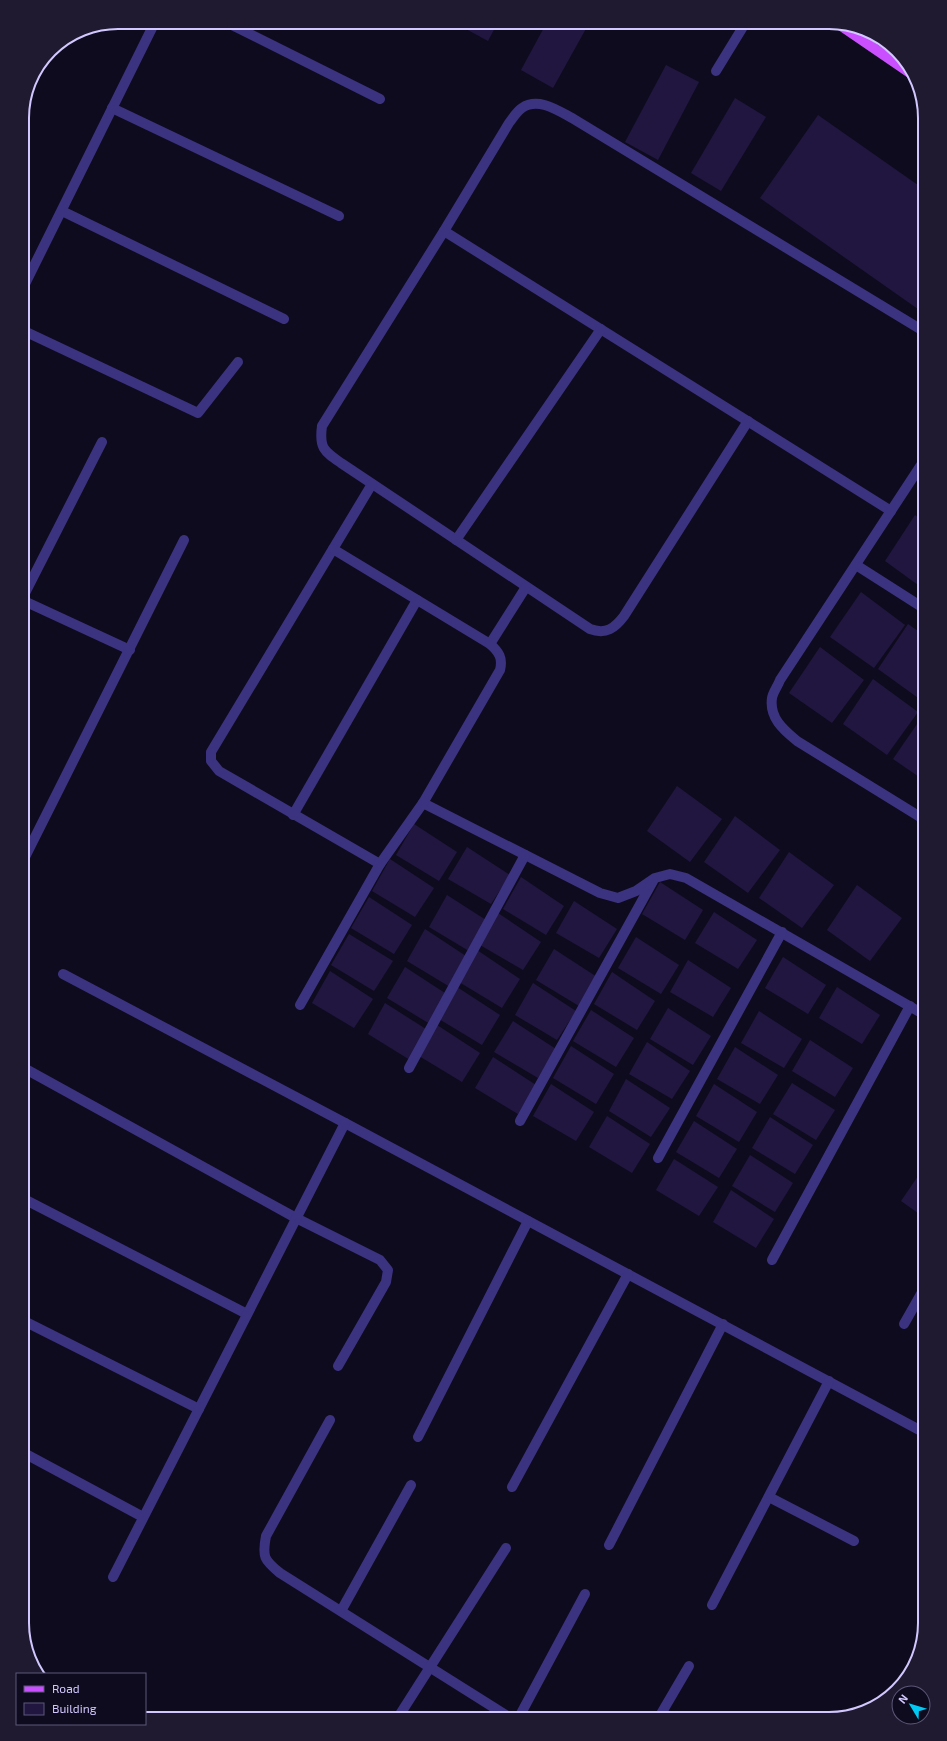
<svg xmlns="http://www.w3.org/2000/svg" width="947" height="1741" viewBox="0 0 947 1741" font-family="'Exo 2',sans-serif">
  <rect width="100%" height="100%" fill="#0f0b1e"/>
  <g fill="#211640">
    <polygon points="453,22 498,22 488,41"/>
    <polygon points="547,22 583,22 588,25 553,88 521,70"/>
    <polygon points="666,65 699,82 658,160 625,142"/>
    <polygon points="735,98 766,117 721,191 691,173"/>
    <polygon points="818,115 925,190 925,314 760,198"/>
    <polygon points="925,501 925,511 920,508"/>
    <polygon points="915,515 925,523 925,590 885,561"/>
    <polygon points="861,592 905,625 874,668 830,637"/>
    <polygon points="908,624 925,636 925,695 921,700 878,669"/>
    <polygon points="820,647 864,680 832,723 789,693"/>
    <polygon points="873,679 918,712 887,755 843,724"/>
    <polygon points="924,714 925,715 925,781 893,759"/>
    <polygon points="677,786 722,819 690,862 647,831"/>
    <polygon points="735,816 780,850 748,893 704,862"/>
    <polygon points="414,824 457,852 439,881 396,855"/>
    <polygon points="467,847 510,875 491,904 448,879"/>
    <polygon points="789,852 834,885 802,928 759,898"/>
    <polygon points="390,859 434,888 415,917 372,891"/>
    <polygon points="521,877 564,906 546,935 503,909"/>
    <polygon points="660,882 703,910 685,940 642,914"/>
    <polygon points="857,885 902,918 870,961 827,930"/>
    <polygon points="447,895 486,920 469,951 429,927"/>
    <polygon points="369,897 412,925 394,954 351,928"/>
    <polygon points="574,901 617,929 599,958 556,933"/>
    <polygon points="714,912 757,940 738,969 695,943"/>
    <polygon points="498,913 541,942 523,970 480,945"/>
    <polygon points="425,929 469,958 450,987 407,961"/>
    <polygon points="349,934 393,961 374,991 331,965"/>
    <polygon points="636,937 679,965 661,994 618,968"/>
    <polygon points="554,949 597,977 579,1006 536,980"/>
    <polygon points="477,950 520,979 502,1008 459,982"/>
    <polygon points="783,957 826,985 808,1014 765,988"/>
    <polygon points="688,960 731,988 713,1017 670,992"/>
    <polygon points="405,967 448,995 430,1024 387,998"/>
    <polygon points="330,971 373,999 354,1028 312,1003"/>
    <polygon points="612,972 655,1001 637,1030 594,1004"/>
    <polygon points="533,983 576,1011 557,1040 515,1015"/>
    <polygon points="457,987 500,1015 482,1045 439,1019"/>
    <polygon points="837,987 880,1015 862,1044 819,1018"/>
    <polygon points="385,1003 429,1031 410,1060 368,1034"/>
    <polygon points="668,1008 711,1036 693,1065 650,1039"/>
    <polygon points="591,1010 634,1038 616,1067 573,1041"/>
    <polygon points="759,1011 802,1039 784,1068 741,1043"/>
    <polygon points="513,1021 556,1049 538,1078 494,1052"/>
    <polygon points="437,1025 480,1053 462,1082 419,1056"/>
    <polygon points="810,1040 853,1068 835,1097 792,1071"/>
    <polygon points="647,1042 690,1071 672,1099 629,1074"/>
    <polygon points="571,1046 614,1074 596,1104 553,1078"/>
    <polygon points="735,1047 778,1075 760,1104 717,1079"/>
    <polygon points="493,1057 536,1085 518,1114 475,1088"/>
    <polygon points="626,1079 670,1108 651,1137 609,1111"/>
    <polygon points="792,1083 835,1110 816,1140 773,1114"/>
    <polygon points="551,1084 594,1112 576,1141 533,1116"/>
    <polygon points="714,1084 757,1112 739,1142 696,1116"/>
    <polygon points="607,1116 650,1144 632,1173 589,1147"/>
    <polygon points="770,1117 813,1145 795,1174 752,1148"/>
    <polygon points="694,1121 737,1149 719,1178 676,1152"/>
    <polygon points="750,1155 793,1183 775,1212 732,1186"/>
    <polygon points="674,1159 718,1187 699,1216 656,1190"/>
    <polygon points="925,1166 925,1218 901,1201"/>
    <polygon points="731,1190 774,1219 756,1248 713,1222"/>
  </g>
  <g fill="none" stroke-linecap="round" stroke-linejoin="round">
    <g stroke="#3b3380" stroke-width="10">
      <polyline points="226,22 380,99"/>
      <polyline points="716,71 746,22"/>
      <polyline points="112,108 339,216"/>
      <polyline points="62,211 284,319"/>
      <polyline points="444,231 891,511"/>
      <polyline points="22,290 155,22"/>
      <polyline points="22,330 198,413 238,362"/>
      <path d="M748,421L624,616C615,628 606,635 590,629L341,463C324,451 319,448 322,426L444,231L509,123C513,118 517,111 522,108C538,97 557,110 572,118L925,332"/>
      <polyline points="372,484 211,752 211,761 219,771 380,864"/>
      <polyline points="456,540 601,329"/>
      <polyline points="856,565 925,609"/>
      <polyline points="22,599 102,442"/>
      <polyline points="22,600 130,650"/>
      <polyline points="490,644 526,587"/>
      <polyline points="423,803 600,893 618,898 636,891 655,878 670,874 686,878 925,1015"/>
      <polyline points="293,815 417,600"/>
      <path d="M925,820L797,741C784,730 769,718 772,698C773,692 778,686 780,680L925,459"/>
      <polyline points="22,863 184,540"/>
      <polyline points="63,974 345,1123 925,1433"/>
      <path d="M300,1005L380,864L423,803L500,670C503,658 499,652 490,644L333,549"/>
      <polyline points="22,1067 296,1218 380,1260 388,1270 386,1282 338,1366"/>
      <polyline points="409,1068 525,855"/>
      <polyline points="520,1121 653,881"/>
      <polyline points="658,1158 782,932"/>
      <polyline points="22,1198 247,1314"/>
      <polyline points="772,1260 910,1006"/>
      <polyline points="22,1320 199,1409"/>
      <polyline points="904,1324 925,1287"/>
      <path d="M330,1420L266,1536C262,1557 264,1560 280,1573L512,1719"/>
      <polyline points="418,1437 528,1221"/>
      <polyline points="22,1452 143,1517"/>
      <polyline points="512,1487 628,1274"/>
      <polyline points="769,1497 854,1541"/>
      <polyline points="609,1545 723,1324"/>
      <polyline points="113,1577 345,1123"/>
      <polyline points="712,1605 829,1381"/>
      <polyline points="341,1611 411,1485"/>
      <polyline points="397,1719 506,1548"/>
      <polyline points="518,1719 585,1594"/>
      <polyline points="658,1719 689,1666"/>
    </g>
    <polyline stroke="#c94fff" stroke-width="10" points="837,23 913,75"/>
  </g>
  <path d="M0 0H947V1741H0ZM118 29H829A89 89 0 0 1 918 118V1623A89 89 0 0 1 829 1712H118A89 89 0 0 1 29 1623V118A89 89 0 0 1 118 29Z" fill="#1f1a30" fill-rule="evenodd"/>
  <path fill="none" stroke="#d2c8ff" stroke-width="2" d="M118 29H829A89 89 0 0 1 918 118V1623A89 89 0 0 1 829 1712H118A89 89 0 0 1 29 1623V118A89 89 0 0 1 118 29Z"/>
  <rect x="16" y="1673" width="130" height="52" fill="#0f0b1e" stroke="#5d5778"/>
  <rect x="24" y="1686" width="20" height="6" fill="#c94fff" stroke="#5d5778"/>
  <text x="52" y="1693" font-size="12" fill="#d2c8ff">Road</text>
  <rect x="24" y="1703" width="20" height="12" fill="#211640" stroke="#5d5778"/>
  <text x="52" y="1713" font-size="12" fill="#d2c8ff">Building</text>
  <g transform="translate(911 1705) rotate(308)"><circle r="19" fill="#0f0b1e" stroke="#5d5778"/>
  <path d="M0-3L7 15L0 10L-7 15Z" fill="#00caf3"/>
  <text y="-6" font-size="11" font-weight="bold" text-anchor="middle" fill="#d2c8ff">N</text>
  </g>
</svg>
